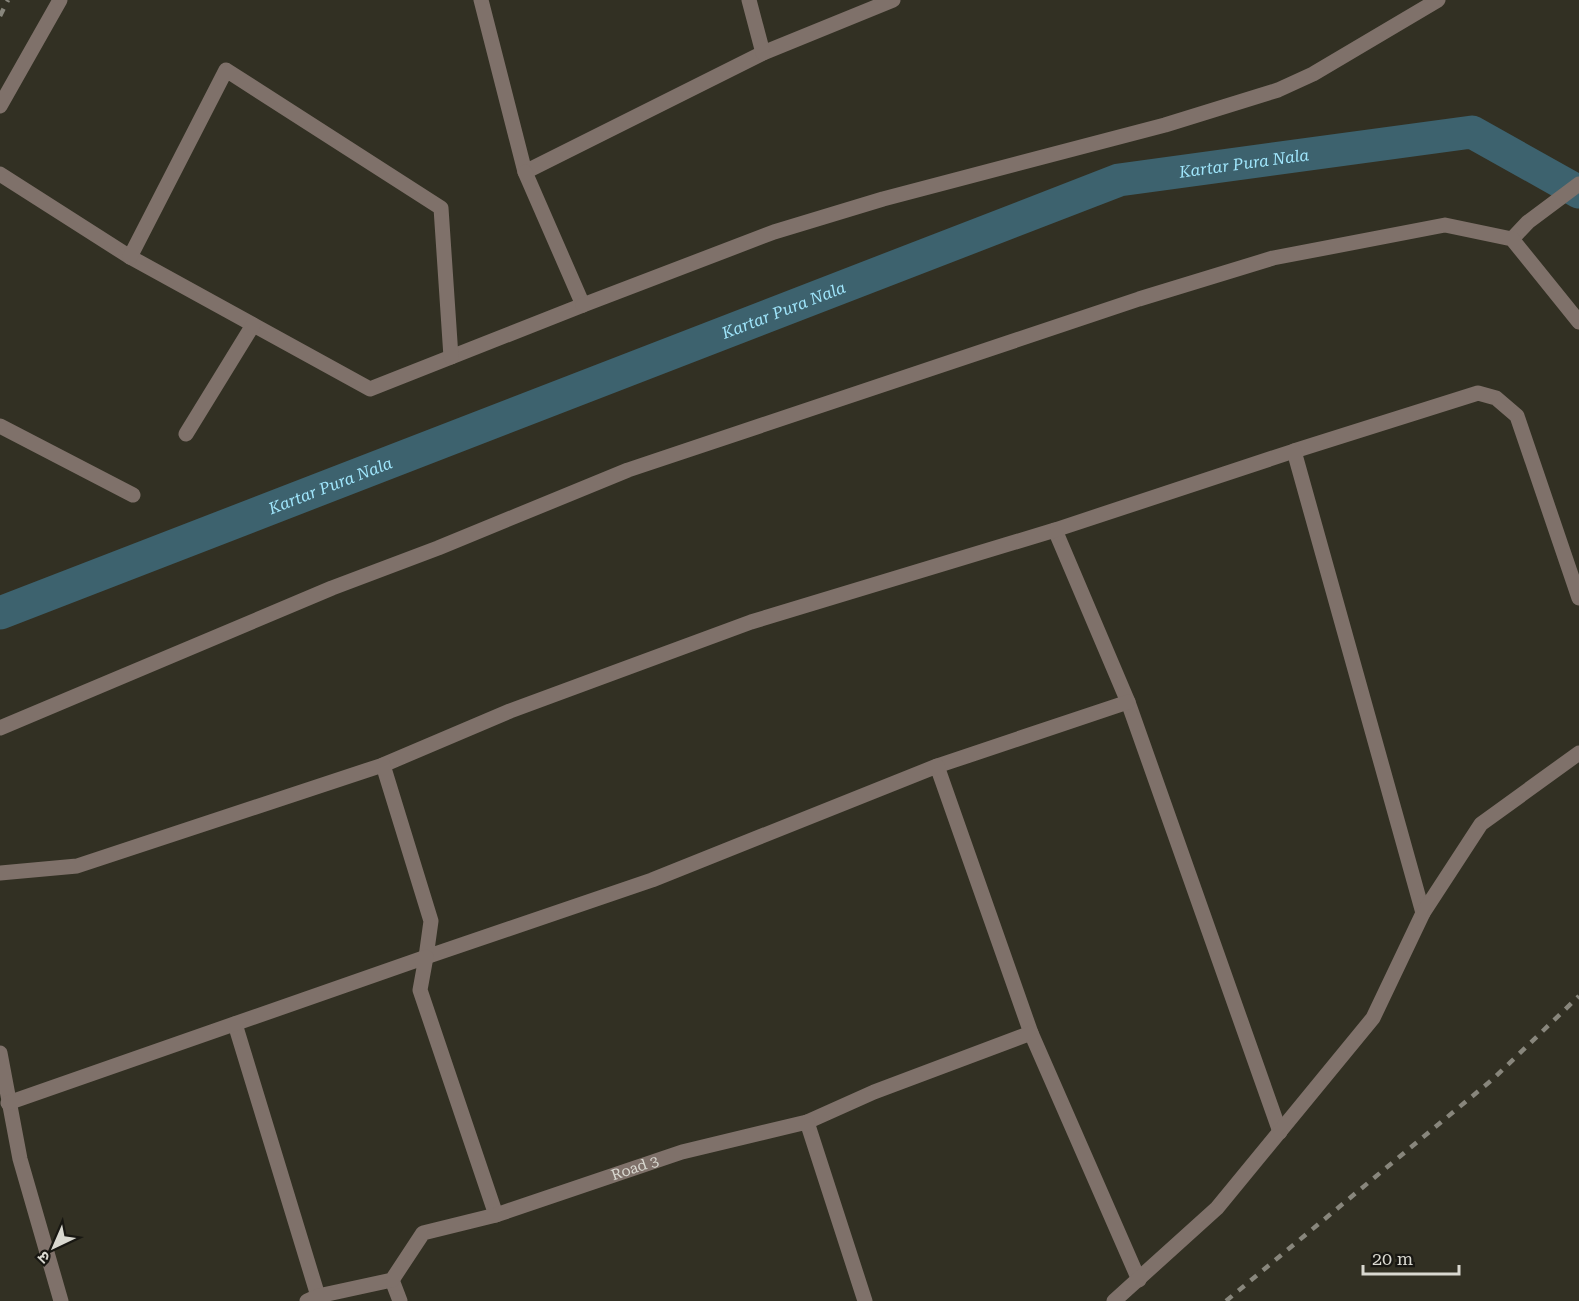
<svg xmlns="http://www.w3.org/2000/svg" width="1579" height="1301" viewBox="0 0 1579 1301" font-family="'Roboto Serif','Noto Sans Devanagari',serif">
  <rect width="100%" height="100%" fill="#323023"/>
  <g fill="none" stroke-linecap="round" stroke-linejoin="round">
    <path stroke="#3d626e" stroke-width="33" id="s1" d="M0,613L1119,180L1472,132L1579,192"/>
    <g stroke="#7f716a" stroke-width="15">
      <polyline points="481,0 525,172 763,53 893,0"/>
      <polyline points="749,0 763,53"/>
      <polyline points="0,106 60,0"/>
      <polyline points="0,174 130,257 370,389 583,305 525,172"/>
      <polyline points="1512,239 1528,222 1579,184"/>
      <polyline points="130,257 226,70 441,208 451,357"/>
      <polyline points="583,305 774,232 883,199 1165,125 1278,90 1313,74 1438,0"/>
      <polyline points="0,426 133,495"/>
      <polyline points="186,434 253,325"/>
      <polyline points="1294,451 1478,393 1496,398 1517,416 1579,598"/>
      <polyline points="1055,530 1128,702 1280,1132"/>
      <polyline points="0,728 332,588 438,548 628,470 1139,299 1273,258 1445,225 1512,239 1579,322"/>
      <polyline points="383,765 510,711 751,622 1055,530 1294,451 1423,913"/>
      <polyline points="937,766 1128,702"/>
      <polyline points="0,873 77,866 383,765 431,921 426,957 652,880 937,766 1031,1033"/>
      <polyline points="235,1024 318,1296"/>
      <polyline points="0,1053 20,1159 61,1301"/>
      <polyline points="8,1103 426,957 420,990 496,1215"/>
      <polyline points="807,1122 874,1092 1031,1033 1139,1280"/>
      <polyline points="392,1280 400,1301"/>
      <path id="s2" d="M307,1301L318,1296L392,1280L423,1233L496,1215L682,1152L807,1122L865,1301"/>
      <polyline points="1114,1301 1217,1208 1373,1018 1423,913 1481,824 1579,753"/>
    </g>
    <g stroke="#88867c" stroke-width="4.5" stroke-dasharray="8 8" stroke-linecap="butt">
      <polyline points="0,16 8,0"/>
      <polyline points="1226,1301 1493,1079 1579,996"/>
    </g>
  </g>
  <g text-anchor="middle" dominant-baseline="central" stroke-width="4.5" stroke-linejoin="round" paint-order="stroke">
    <g font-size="15" fill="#d9d8d0" stroke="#181712">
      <text stroke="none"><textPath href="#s2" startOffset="366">Road 3</textPath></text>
    </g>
    <g font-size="16" font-style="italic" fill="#a0e6fc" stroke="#181712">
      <text stroke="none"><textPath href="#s1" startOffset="1326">Kartar Pura Nala</textPath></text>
      <text stroke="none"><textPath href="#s1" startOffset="840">Kartar Pura Nala</textPath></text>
      <text stroke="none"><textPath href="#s1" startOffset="354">Kartar Pura Nala</textPath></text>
    </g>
  </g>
  <g transform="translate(54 1247) rotate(224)" stroke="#181712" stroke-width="4.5" paint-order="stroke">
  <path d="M0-4.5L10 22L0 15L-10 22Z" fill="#d9d8d0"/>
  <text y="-9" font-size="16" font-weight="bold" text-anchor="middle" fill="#d9d8d0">उ</text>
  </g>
  <path d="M1363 1265v9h96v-9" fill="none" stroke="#d9d8d0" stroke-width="3"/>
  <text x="1372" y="1265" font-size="18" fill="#d9d8d0" stroke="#181712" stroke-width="4.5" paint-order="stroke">20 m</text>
</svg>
